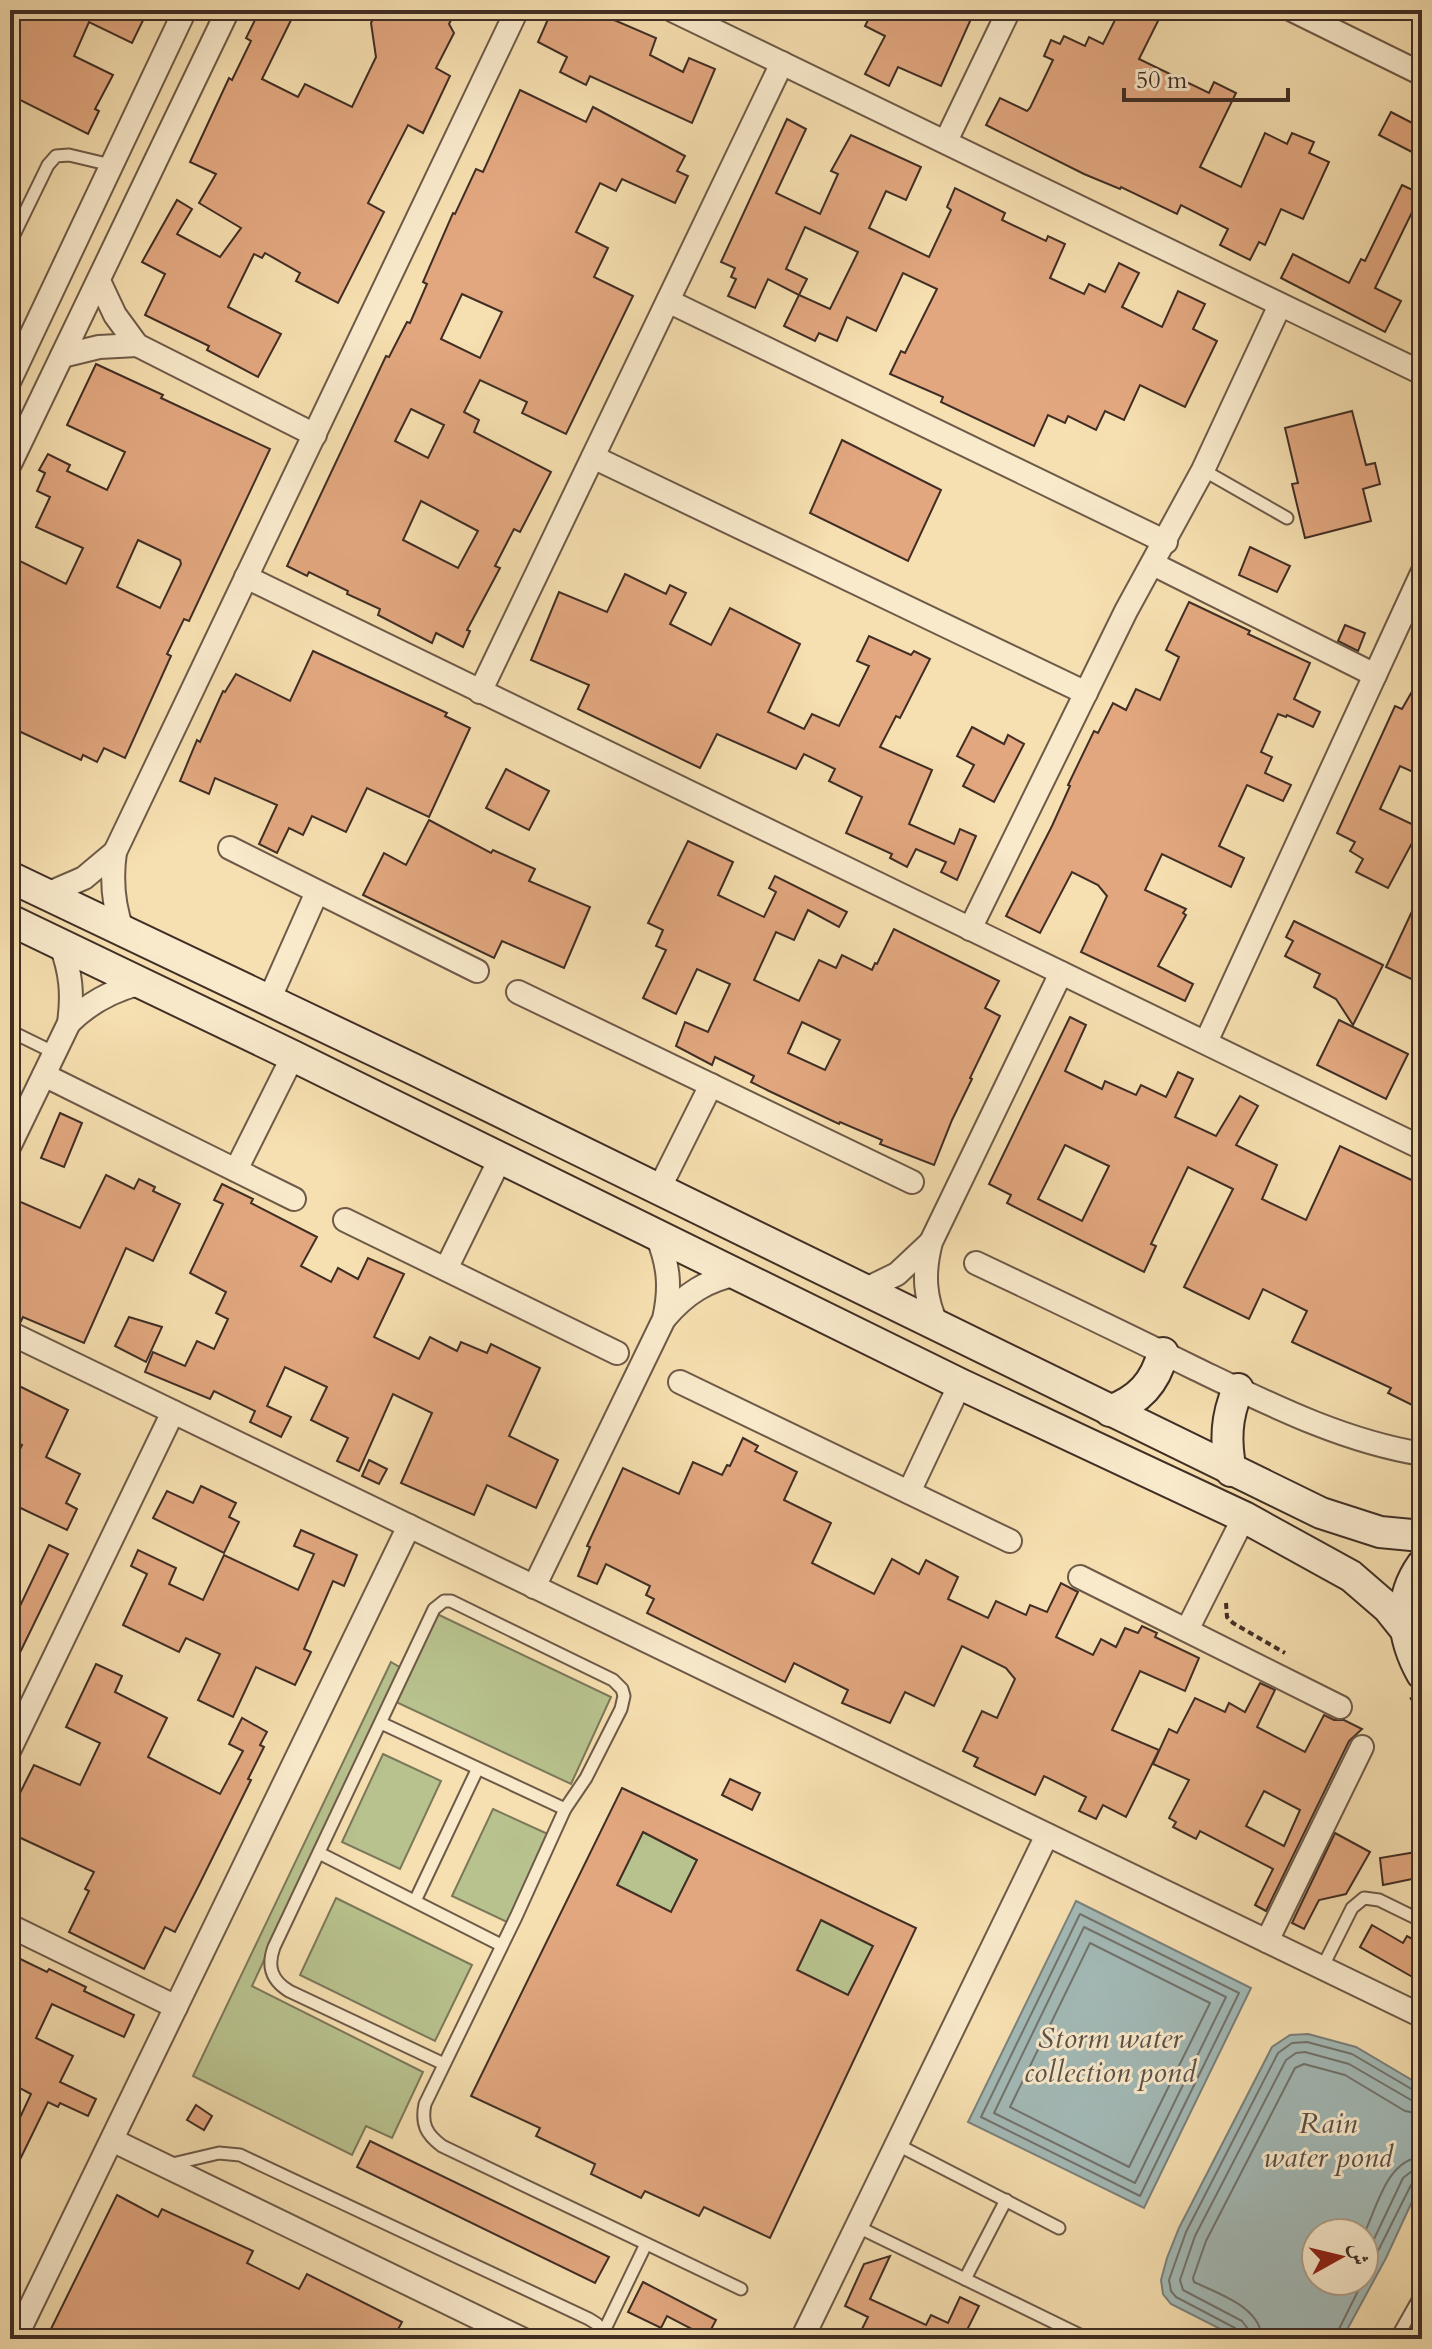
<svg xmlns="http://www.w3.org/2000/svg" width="1432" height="2349" viewBox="0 0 1432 2349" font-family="Cardo,Amiri,serif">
  <rect width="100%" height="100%" fill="#f6dfb0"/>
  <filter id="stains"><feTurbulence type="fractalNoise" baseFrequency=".0025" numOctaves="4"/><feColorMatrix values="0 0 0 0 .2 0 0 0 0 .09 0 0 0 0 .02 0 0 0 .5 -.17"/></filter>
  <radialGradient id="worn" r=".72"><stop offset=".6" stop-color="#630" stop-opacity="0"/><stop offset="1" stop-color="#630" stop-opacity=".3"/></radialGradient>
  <g fill="#b8c28e" stroke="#7c785a" stroke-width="2">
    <polygon points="435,1613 611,1697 571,1784 394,1701"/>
    <polygon points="391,1662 401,1668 252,1986 423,2072 392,2138 366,2126 352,2155 193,2076"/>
    <polygon points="383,1754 441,1781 400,1869 342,1842"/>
    <polygon points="493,1809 550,1835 509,1923 452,1896"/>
    <polygon points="643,1832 697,1860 671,1912 617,1885"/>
    <polygon points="336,1898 472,1965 435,2041 300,1975"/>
    <polygon points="821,1920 873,1946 848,1995 797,1970"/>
  </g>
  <g fill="#a3bab7" stroke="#7b827d" stroke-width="2" fill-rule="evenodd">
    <polygon points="1076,1901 1251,1988 1144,2208 968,2122"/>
    <path d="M1308,2034L1356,2047L1422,2086V2180L1386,2258L1342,2339H1240L1171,2304L1163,2294L1161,2280L1167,2258L1179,2228L1272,2047L1290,2035ZM1316,2233H1364V2281H1316Z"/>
  </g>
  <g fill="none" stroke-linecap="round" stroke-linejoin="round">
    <g stroke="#72746e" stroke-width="2">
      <polygon points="1080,1914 1239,1993 1140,2196 981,2117"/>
      <polygon points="1084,1927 1226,1997 1135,2183 994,2113"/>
      <polygon points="1090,1943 1210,2003 1129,2167 1010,2107"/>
      <path d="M1364,2234C1377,2207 1387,2159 1422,2157"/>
      <polyline points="1364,2260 1403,2178 1412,2171 1422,2169"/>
      <polyline points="1240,2339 1235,2328 1176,2297 1171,2291 1169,2280 1186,2232 1278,2053 1292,2043 1307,2042 1352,2054 1415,2091 1422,2092"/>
      <polyline points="1250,2339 1248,2329 1242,2321 1183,2290 1180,2280 1195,2236 1286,2060 1296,2053 1305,2052 1349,2064 1411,2100 1422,2102"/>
      <path d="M1262,2339C1261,2307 1219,2294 1194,2282L1193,2278L1206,2241L1295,2068L1304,2064L1345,2075L1405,2111L1422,2114"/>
      <polyline points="1336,2339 1337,2333 1411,2185 1416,2180 1422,2179"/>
    </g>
  </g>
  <g fill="#e2a77f" stroke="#402e25" stroke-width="2" fill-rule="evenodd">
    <polygon points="10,10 148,10 132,43 89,22 74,56 113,75 95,109 99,111 88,134 10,95"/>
    <polygon points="260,10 296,10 262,79 298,97 305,84 352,107 376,57 371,23 377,10 456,10 449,24 454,33 436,68 450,76 423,133 408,125 368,203 384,212 338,303 296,281 300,273 265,253 262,258 254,254 228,307 281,334 258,377 207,350 209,346 145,315 165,274 142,262 177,200 192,209 177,234 220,257 241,228 199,203 216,174 190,162 229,78 232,80 251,41 246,38"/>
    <polygon points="552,10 591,10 656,38 650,55 683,72 689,58 715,69 692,123 590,76 586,85 560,72 567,57 538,42"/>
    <polygon points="873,10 975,10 941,86 898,67 889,86 865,74 885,36 865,26"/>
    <polygon points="1120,10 1146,10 1160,17 1139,59 1209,93 1214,82 1236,93 1200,167 1241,187 1265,133 1287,144 1292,133 1314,142 1309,153 1329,162 1303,219 1281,209 1265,245 1259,242 1250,260 1220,245 1228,229 1181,205 1177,214 1121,187 1120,189 1084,174 986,125 1000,98 1027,111 1030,108 1053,60 1044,56 1051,40 1060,44 1064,36 1085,46 1089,37 1103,44"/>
    <path d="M520,90L586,122L593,107L685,156L677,171L688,176L675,203L622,179L616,191L600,183L576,232L608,248L594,277L633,296L566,434L522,413L527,402L480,380L464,412L479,420L474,432L551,472L520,532L514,529L495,566L500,568L467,630L470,631L463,647L436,633L432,643L378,615L380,609L347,594L348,591L309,572L307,576L287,566L386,356L389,357L407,322L410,323L427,284L423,282L453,213L455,214L476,169L483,172ZM462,294L502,312L480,358L441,339ZM411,409L444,425L428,458L395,441ZM421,501L478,531L458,568L403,540Z"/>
    <polygon points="1391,112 1422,128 1412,152 1379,135"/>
    <path d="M787,119L806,129L776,193L820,214L838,174L831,171L851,135L921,167L906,200L886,191L869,228L929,257L951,210L947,207L955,188L1005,213L1002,220L1046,241L1048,236L1065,244L1050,278L1084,294L1089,284L1105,292L1119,263L1139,273L1122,307L1162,327L1178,291L1205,304L1193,329L1217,341L1185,407L1140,385L1124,420L1105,411L1096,430L1068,416L1065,423L1048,415L1034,446L941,402L943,397L890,374L901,351L905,353L937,289L903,273L876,331L847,317L837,341L819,333L815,341L784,326L799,295L768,279L755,308L728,296L736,279L731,277L735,268L721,262ZM805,227L858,252L830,309L799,295L807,279L786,269Z"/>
    <polygon points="1402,185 1421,194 1375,288 1401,301 1385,332 1281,278 1293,254 1349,283 1361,259 1365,261"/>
    <path d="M96,364L163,395L161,398L270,449L189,621L184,619L167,654L171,656L125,758L104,748L97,762L83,755L81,760L10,727V556L66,584L83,548L36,527L50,497L37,491L45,473L39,470L48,454L70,465L67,471L107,490L125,452L67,425ZM138,540L180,560L181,564L160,608L117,587Z"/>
    <polygon points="1352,411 1366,465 1375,463 1380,484 1363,489 1371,521 1305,538 1292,484 1298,483 1285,428"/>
    <polygon points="842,440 941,490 908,561 810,513"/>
    <polygon points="1250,547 1290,566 1277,592 1239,575"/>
    <polygon points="625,574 666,594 670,585 686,593 670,624 711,645 730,608 800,644 768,712 804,729 812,714 839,726 869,666 857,661 869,636 911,655 914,651 930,659 900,718 896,716 880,747 932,770 909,824 954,844 960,829 976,836 957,880 941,872 946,862 916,849 907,867 890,858 892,854 846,833 862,797 829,781 835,769 804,754 796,769 717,734 700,768 578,709 589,685 531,660 559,592 607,612"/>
    <polygon points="1189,602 1250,631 1248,634 1310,663 1294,699 1320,712 1313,727 1287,715 1286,717 1278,714 1261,752 1272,757 1265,773 1291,785 1283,801 1247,785 1219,846 1244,858 1231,887 1162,854 1145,890 1186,909 1183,913 1186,915 1158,966 1193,984 1185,1001 1081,952 1107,896 1098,885 1072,872 1040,933 1006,916 1052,826 1070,786 1068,785 1094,731 1098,733 1113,703 1126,710 1136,689 1160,700 1179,657 1166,650"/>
    <polygon points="1345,625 1365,633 1358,651 1338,641"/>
    <polygon points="313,651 447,713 445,716 470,728 429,817 367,788 346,832 312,816 303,835 289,828 277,853 259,844 277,805 215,778 209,794 180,781 197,740 200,742 223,691 225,692 236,674 290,701"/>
    <polygon points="1422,674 1422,776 1400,766 1380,809 1420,828 1388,888 1356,872 1363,859 1350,851 1355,842 1337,833 1395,706 1402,709"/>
    <polygon points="972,727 1004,744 1008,735 1024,744 994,802 963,786 974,765 957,756"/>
    <polygon points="506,769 549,791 529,830 486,808"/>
    <polygon points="429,820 491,853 493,850 535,869 529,881 590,907 564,968 502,941 494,958 363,895 384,853 406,865"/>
    <path d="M688,841L733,862L718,895L764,917L776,892L769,888L775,876L847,912L839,927L808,910L794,940L776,932L754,980L799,1001L819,960L836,968L842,955L872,970L875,963L877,964L894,929L999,981L985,1008L1000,1016L970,1078L972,1079L952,1120L934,1165L880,1144L882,1140L840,1122L839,1124L769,1091L751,1082L754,1076L715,1057L712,1065L676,1046L685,1022L708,1032L730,984L697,969L676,1014L643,998L666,950L656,946L663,930L648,923ZM802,1022L840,1040L825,1070L788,1053Z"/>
    <polygon points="1422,890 1422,984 1386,967"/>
    <polygon points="1294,921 1383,965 1353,1025 1336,999 1314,987 1320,974 1285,956 1293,941 1286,937"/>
    <path d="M1070,1017L1086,1025L1065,1071L1102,1089L1105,1081L1136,1095L1141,1085L1166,1097L1178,1072L1193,1079L1175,1117L1216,1136L1240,1096L1258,1106L1236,1145L1277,1165L1262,1199L1306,1220L1340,1146L1422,1185V1410L1388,1393L1391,1388L1292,1342L1307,1311L1263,1289L1249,1319L1184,1287L1233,1189L1188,1167L1151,1244L1156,1246L1144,1272L1007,1203L1011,1195L989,1184ZM1065,1145L1109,1166L1082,1221L1038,1199Z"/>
    <polygon points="1339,1020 1408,1054 1386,1099 1317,1065"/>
    <polygon points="60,1113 82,1123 64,1167 41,1158"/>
    <polygon points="106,1175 134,1189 139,1179 155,1187 153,1191 180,1204 153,1261 126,1248 84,1343 23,1317 20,1323 10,1319 10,1209 14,1199 80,1228"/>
    <polygon points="222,1184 253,1199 251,1203 317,1237 301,1266 331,1282 338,1268 358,1279 368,1258 404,1274 374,1337 419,1359 430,1337 457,1351 461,1342 487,1353 491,1344 540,1368 509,1436 558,1460 536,1508 487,1485 474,1515 401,1483 432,1413 393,1394 359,1471 337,1461 348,1438 311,1420 327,1387 285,1367 267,1406 291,1417 281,1437 250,1422 255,1411 214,1391 210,1399 145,1372 153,1352 185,1366 197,1341 214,1349 228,1319 216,1313 226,1292 190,1273 223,1204 214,1200"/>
    <polygon points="129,1317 162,1327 146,1362 115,1346"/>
    <polygon points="17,1385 68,1410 46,1457 80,1474 66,1503 77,1509 67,1530 10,1503 10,1470 22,1445 10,1439 10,1398"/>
    <polygon points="743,1438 758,1446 755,1451 797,1472 784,1500 831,1523 812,1563 874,1594 892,1559 919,1574 926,1560 958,1577 948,1599 988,1618 996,1601 1026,1615 1030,1605 1047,1612 1061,1583 1078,1592 1056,1637 1093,1655 1101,1639 1116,1647 1125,1628 1138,1633 1142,1626 1157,1633 1155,1637 1199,1658 1185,1691 1140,1671 1112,1730 1159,1750 1126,1817 1103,1805 1096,1819 1079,1811 1086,1797 1044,1776 1035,1795 974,1766 978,1758 963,1751 982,1711 997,1718 1015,1679 1006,1668 962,1646 934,1706 905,1692 890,1723 842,1703 848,1690 794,1663 785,1682 647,1613 654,1599 646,1595 650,1586 606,1564 597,1584 578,1576 590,1547 587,1546 623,1468 679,1494 693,1462 722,1475 727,1465 730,1466"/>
    <polygon points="369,1460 387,1469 379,1484 362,1476"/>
    <polygon points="201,1486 236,1503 229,1517 239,1522 224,1553 153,1518 167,1491 193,1503"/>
    <polygon points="301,1530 357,1555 344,1586 333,1581 304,1649 311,1652 295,1685 256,1667 233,1717 198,1700 220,1654 186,1638 179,1652 123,1625 147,1574 131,1566 138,1550 176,1568 169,1584 203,1600 224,1555 298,1590 314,1554 294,1546"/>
    <polygon points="49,1545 68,1554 10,1673 10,1627"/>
    <polygon points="96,1664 122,1676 115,1692 167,1718 148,1757 220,1794 243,1751 229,1744 242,1718 267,1732 260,1745 264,1747 248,1779 251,1780 198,1887 175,1932 165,1927 144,1969 69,1932 89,1891 85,1889 94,1872 10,1833 10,1813 34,1765 80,1785 100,1743 66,1727"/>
    <path d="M1260,1683L1275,1690L1257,1727L1305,1752L1324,1715L1334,1720H1344L1362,1729L1349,1741L1266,1911L1255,1905L1273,1869L1200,1831L1196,1839L1173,1827L1176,1822L1169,1818L1189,1780L1153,1764L1169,1729L1177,1733L1195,1698L1225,1712L1229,1703L1245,1712ZM1264,1791L1300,1810L1284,1846L1246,1826Z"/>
    <polygon points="730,1779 760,1793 752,1810 722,1795"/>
    <path d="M622,1788L916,1928L770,2238L704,2207L699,2216L645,2191L641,2198L591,2174L595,2164L536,2136L540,2128L471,2096ZM643,1832L697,1860L671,1912L617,1885ZM821,1920L873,1946L848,1995L797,1970Z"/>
    <polygon points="1335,1833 1370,1852 1346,1894 1319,1900 1304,1929 1292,1923"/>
    <polygon points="1422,1851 1422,1877 1383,1885 1380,1858"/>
    <polygon points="1372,1925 1403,1943 1407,1936 1422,1944 1422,1968 1416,1979 1360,1947"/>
    <polygon points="10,1954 47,1972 49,1969 86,1987 84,1991 134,2015 124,2037 52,2004 36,2038 73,2056 60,2082 96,2099 88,2116 60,2103 58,2107 48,2102 10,2180 10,2139 31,2094 10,2083"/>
    <polygon points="196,2105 212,2116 204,2130 187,2120"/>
    <polygon points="370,2141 609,2257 595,2283 357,2167"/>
    <polygon points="117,2195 158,2217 162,2209 253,2251 247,2263 299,2289 307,2274 402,2322 393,2339 46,2339"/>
    <polygon points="890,2256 870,2299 926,2325 931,2315 948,2323 960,2297 979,2306 966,2332 981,2339 857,2339 868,2317 845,2306 864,2264"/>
    <polygon points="643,2282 716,2320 707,2337 667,2316 661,2328 628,2312"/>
  </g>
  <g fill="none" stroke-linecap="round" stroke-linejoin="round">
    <g stroke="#6e5a48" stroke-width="15">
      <g id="lane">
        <polyline points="10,243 48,165 56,156 69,155 111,165"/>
        <polyline points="10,332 26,346"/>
        <polyline points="1203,470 1287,518"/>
        <polyline points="10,1031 55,1053"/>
        <polyline points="381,1723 565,1809"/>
        <polyline points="319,1853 501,1945"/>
        <polyline points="415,1901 477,1770"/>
        <polyline points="1322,1968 1352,1908 1364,1898 1379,1900 1422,1921"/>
        <path d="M444,2064L289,1991C271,1980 267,1966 274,1947L434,1609L444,1601H451L613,1680L622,1689L624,1696L621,1709L586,1778L565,1809L516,1917L425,2104C421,2124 426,2134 442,2146L741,2289"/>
        <polyline points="896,2144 1059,2228"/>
        <polyline points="168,2165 219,2153 240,2155 589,2319 597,2324 608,2339"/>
        <polyline points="856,2226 1088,2339"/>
        <polyline points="965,2279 1006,2200"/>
        <polyline points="604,2331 646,2244"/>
        <polyline points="1396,2339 1422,2293"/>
      </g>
    </g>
    <g stroke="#6e5a48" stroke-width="26">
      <g id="street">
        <polyline points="672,10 1422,373"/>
        <polyline points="1292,10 1422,74"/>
        <polyline points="946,141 1009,10"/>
        <polyline points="99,281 115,315 137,345 315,435"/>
        <polyline points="668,301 1166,542"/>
        <polyline points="62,356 99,347 137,345"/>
        <polyline points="10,380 185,10"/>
        <polyline points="593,457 1086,693"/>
        <polyline points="10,464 228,10"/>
        <polyline points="1153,564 1375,675"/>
        <polyline points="246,577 1422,1148"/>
        <polyline points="480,692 782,63"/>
        <polyline points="230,848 477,971"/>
        <polyline points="47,894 84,878 115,852"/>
        <path d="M122,929C113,904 111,880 115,852L517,10"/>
        <polyline points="970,929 1126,611 1203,470 1280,305"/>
        <polyline points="518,992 912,1182"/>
        <polyline points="269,1000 317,892"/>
        <path d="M69,1023C89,1003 111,991 138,984"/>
        <polyline points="1206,1042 1422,573"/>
        <polyline points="44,1075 294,1199"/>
        <path d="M10,1145L69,1023C73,995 71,972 61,946"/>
        <polyline points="236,1170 293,1056"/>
        <polyline points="659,1189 711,1085"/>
        <polyline points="345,1220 617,1353"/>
        <path d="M976,1263C1050,1298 1123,1333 1196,1369C1269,1404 1342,1441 1422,1454"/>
        <polyline points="446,1269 500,1159"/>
        <polyline points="864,1290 897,1274 930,1243"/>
        <path d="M665,1318C685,1294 707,1280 738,1274"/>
        <path d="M938,1327C924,1298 923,1273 931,1242L1061,973"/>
        <polyline points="10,1333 1422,2016"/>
        <polyline points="680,1382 1010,1541"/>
        <polyline points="909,1492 960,1384"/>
        <polyline points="1080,1577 1340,1707"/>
        <path d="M534,1587L664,1319C671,1288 669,1265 657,1236"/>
        <polyline points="1187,1630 1244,1517"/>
        <polyline points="10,1749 173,1412"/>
        <polyline points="10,1926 176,2007"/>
        <polyline points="1267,1941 1362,1747"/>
        <polyline points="112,2140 522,2339"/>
        <polyline points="15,2339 409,1526"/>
        <polyline points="802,2339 1047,1835"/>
      </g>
    </g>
    <g stroke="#402e25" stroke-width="34">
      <g id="secondary">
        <polyline points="10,877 411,1068 1321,1513 1380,1532 1422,1536"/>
        <polyline points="10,920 293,1056 960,1384 1244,1517 1351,1576 1388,1608 1404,1628"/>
        <path d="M1110,1411C1139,1400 1155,1383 1163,1353"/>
        <path d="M1231,1471C1225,1441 1226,1417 1238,1389"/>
        <path d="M1422,1565C1397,1600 1402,1638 1422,1674"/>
      </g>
    </g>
    <g stroke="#402e25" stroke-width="4" stroke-dasharray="6 4" stroke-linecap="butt">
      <polyline points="1226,1603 1227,1617 1233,1623 1285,1653"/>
      <polyline points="1411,1697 1422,1715"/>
    </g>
    <use href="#lane" stroke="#f9eacc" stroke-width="11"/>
    <use href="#street" stroke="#f9eacc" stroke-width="22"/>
    <use href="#secondary" stroke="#f9eacc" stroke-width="30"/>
  </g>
  <g text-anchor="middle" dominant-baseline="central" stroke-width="6" stroke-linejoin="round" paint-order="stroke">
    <g font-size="30" font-style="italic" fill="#59514a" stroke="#f9eacc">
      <text x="1110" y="2038">Storm water<tspan x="1110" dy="34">collection pond</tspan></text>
      <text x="1328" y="2123">Rain<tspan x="1328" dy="34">water pond</tspan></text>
    </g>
  </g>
  <rect width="1432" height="2349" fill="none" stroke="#f6dfb0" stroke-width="40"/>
  <rect x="12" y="12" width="1408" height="2325" fill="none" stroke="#402e25" stroke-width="4"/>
  <rect x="20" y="20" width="1392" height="2309" fill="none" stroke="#402e25" stroke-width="2"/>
  <g transform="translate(1340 2257) rotate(82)"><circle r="38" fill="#f9eacc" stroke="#af9f89" stroke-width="2"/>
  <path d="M0-6L14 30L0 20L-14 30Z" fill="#8f2418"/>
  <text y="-12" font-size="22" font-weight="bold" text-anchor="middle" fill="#402e25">ش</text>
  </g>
  <path d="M1124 88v12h164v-12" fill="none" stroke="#402e25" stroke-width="4"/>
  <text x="1136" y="88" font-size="24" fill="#402e25" stroke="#f9eacc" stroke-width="6" paint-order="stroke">50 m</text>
  <rect width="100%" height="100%" filter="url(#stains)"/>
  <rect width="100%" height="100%" fill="url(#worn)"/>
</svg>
